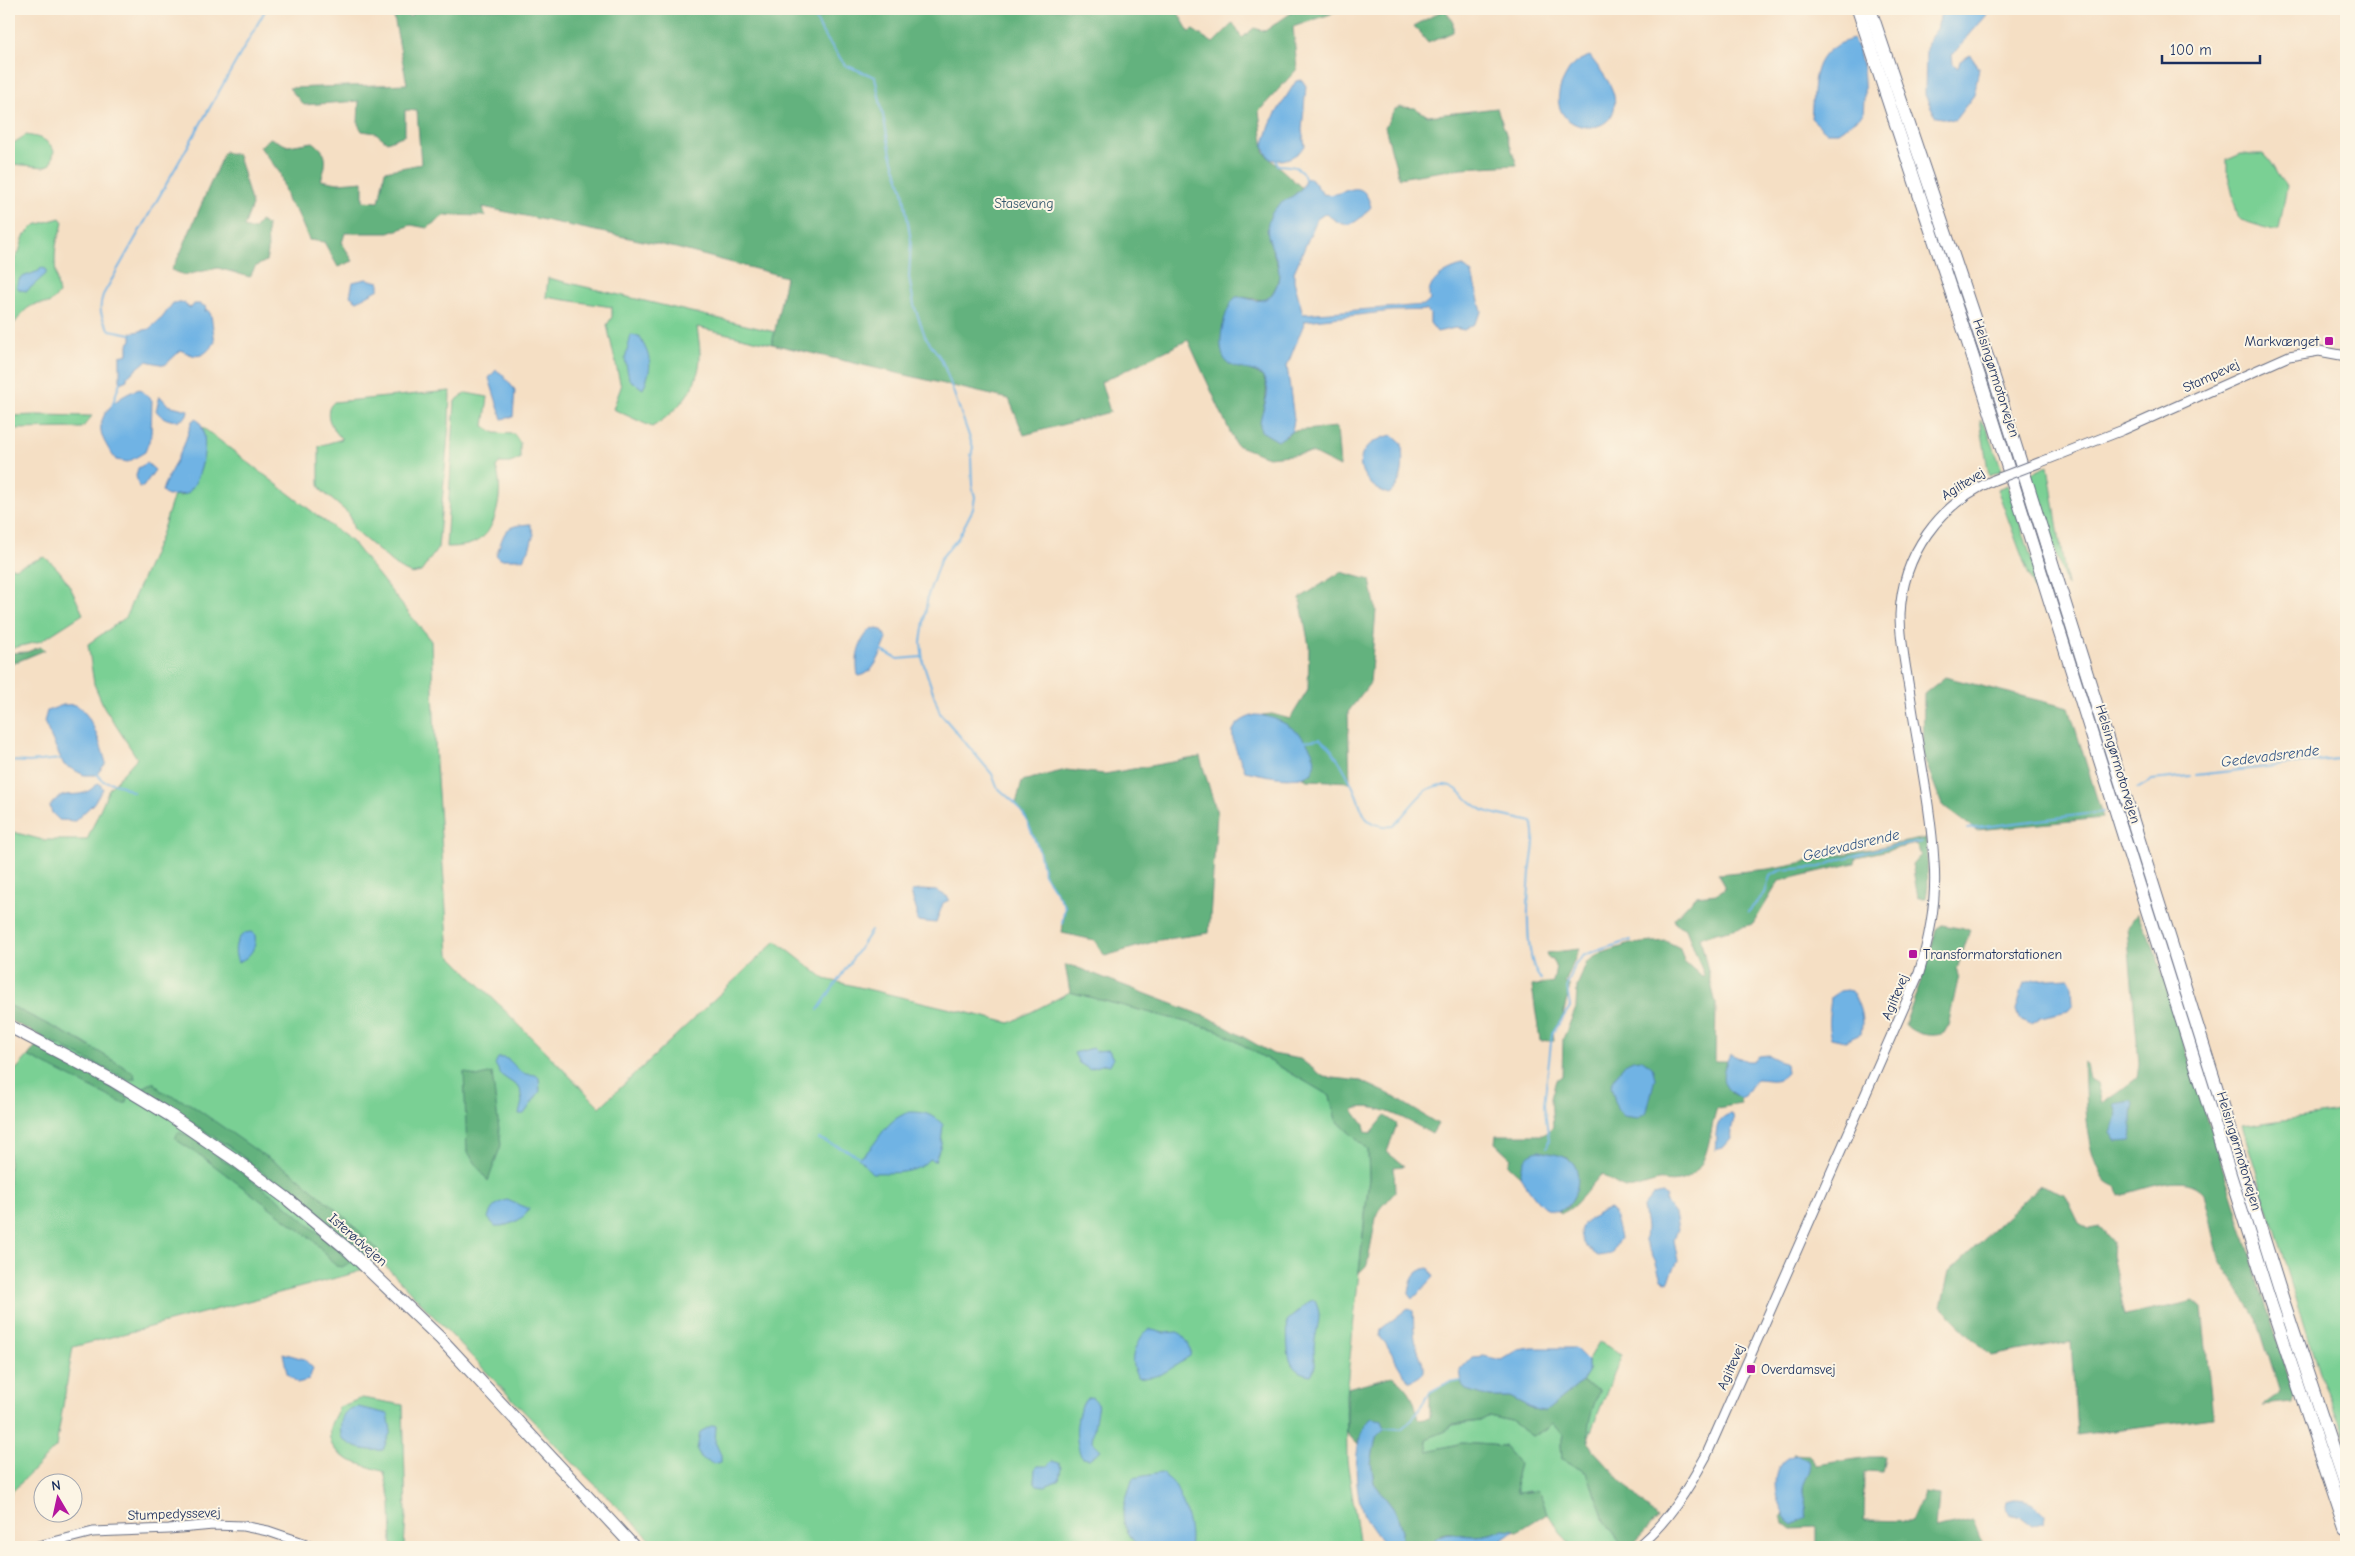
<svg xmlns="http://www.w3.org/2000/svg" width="2355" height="1556" viewBox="0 0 2355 1556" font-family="'Comic Neue',sans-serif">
  <rect width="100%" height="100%" fill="#fcf5e5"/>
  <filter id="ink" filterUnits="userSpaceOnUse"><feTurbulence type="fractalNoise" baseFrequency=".02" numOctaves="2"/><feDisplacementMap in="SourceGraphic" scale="10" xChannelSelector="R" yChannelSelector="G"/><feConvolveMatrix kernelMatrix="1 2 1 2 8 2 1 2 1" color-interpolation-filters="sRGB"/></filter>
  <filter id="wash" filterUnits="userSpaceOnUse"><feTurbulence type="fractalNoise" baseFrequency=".0096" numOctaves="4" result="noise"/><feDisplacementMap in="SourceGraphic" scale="20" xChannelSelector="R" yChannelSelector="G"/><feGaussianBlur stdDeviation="1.12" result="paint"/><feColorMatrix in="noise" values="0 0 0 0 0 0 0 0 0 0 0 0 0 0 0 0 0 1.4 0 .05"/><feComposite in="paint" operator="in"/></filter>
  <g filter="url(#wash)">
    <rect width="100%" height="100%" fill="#f5dfc4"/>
    <g fill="#7ad094" stroke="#4a8079">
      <path d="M26,135C38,137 49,139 54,151L51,164L44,167L13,164L9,155V146Z"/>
      <path d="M2241,154H2263C2274,164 2276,177 2287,186L2279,230H2272L2241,220L2238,217L2227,171V160Z"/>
      <path d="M60,218L63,222C62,230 59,234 57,241C53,257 56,278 59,294L49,304C29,302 25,310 14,324H9V267L19,252L24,236L35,225Z"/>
      <path d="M548,278L775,332L772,344L697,327C698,336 700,345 700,354C701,386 677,412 652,427L613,409L621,387L607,325L612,317V307L546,297Z"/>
      <path d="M450,391L449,424L438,548L421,572L412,574L399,568L354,530L349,514L322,491L319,485V446L342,439C333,430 321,413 334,402Z"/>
      <path d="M466,393L488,397L484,426L495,433L514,434L520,443V459L510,463H499L496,467C503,487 499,517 486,534C476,546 459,547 446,547L455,401Z"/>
      <polygon points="37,415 92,416 82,428 9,429 9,416"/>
      <polygon points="1980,420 1987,429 2002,470 1989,476"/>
      <path d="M202,427L352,542L431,641L436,764L449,954L600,1107L776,941L825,979L1010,1023L1070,992L1217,1030L1330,1096L1336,1120L1368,1150L1369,1178L1346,1395L1347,1460L1360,1547H658L573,1463L380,1260L355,1273L73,1347L56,1447L9,1495V1077L31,1053L50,1026L9,1005V831L43,840H87L109,789L137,758L104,707L94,684L88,644L125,618L160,538L174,495L181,496C186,490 194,484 197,478C204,464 206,442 202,427Z"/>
      <polygon points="2048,466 2067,586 2030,474"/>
      <polygon points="2008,485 2041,589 2034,589 1997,489"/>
      <path d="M44,557C65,571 73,593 83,614L41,641L9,649V567L15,568Z"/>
      <polygon points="2346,1111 2346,1436 2320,1375 2242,1126"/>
      <polygon points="1599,1342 1622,1354 1587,1441 1589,1418 1599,1390 1582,1382 1588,1373 1588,1361"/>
      <path d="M362,1398L403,1405L406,1516L404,1547H392L391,1502L384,1472C362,1463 325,1460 330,1428C331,1421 337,1413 339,1407Z"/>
      <polygon points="1489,1416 1511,1421 1532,1436 1553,1423 1564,1436 1561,1444 1562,1459 1587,1473 1605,1521 1624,1547 1571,1547 1547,1513 1541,1496 1528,1491 1517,1494 1516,1475 1519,1464 1504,1446 1462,1443 1428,1451 1425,1439 1446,1431 1453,1425 1480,1421"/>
    </g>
    <g fill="#63b27e" stroke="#3f706e">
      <path d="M389,9H400L401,12L410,17L417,9H1176L1189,32L1193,30L1213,43L1233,23L1242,38L1254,28L1265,31L1297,9H1345L1293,27L1297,69L1259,111L1264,151L1269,158L1302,188L1293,196L1273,251L1280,274L1276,287L1270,297L1264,300L1240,297L1238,367C1268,373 1270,382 1263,410L1286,437L1292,431L1337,427L1340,467L1312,453L1268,457L1236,445L1188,340L1101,382L1110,412L1024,435L1009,399L772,344L786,277L676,248L483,207L485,216L445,215L427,228L411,225L389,233H345L342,243L353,261L338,267L324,242L309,240L297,212L288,202L280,173L260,147L270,138L288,146L313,142C329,153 327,163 321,180L338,183L363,181V201L379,202L385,171L421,164L417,111L405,110V135L387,142L376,133L362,131L358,124L359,101L304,105L289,88L407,84L393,12Z"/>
      <polygon points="1445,9 1453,23 1453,32 1428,43 1414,26"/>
      <polygon points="1400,107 1415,108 1428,116 1497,108 1517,165 1462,168 1399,178 1385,127 1394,110"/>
      <polygon points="224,152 238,155 252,205 244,227 254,230 260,221 267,225 268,252 266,261 255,267 250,277 218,268 185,275 171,270 180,254"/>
      <polygon points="1341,572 1370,580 1376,610 1370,683 1348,712 1350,782 1308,780 1303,778 1312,773 1298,733 1262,715 1272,714 1290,719 1308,690 1309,646 1300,598"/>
      <polygon points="40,647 45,650 9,665 9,653 27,652"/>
      <polygon points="1945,677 2069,708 2103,818 1976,830 1942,805 1923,755 1924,694"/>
      <polygon points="1200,757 1217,813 1209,933 1160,940 1105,956 1094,940 1062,933 1065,906 1044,874 1039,850 1026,818 1016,804 1022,781 1066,770 1105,774"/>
      <path d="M1926,838L1928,886L1926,898H1918L1912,864L1921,854L1916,844L1856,857L1855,863L1779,881L1753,924L1700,937L1716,1004L1715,1061H1727L1725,1065L1731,1093L1740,1098L1741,1104L1717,1108C1708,1132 1711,1175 1678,1181C1671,1183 1664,1180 1658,1181C1628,1189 1630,1195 1602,1174C1590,1185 1577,1208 1562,1213L1558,1211L1568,1207L1574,1164L1568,1158L1539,1151L1522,1168L1520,1176L1508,1165L1511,1158L1495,1143L1496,1135H1543L1553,1127L1551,1098L1556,1080L1562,1076L1563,1039L1576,1008L1577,986L1587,962L1599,954L1630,944L1666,941L1680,948L1684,961L1702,977H1705L1686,929L1676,924L1674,919L1696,896L1717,894L1725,888L1718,874L1769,869Z"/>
      <path d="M2137,914L2154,948L2294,1395L2292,1403L2262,1406L2280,1393L2257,1319L2220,1262L2204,1193C2185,1170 2145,1190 2119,1195L2117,1187C2112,1185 2106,1182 2104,1178C2084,1145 2086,1100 2084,1063L2087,1065L2090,1079L2097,1083L2102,1104L2137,1078L2139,1064L2127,927Z"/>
      <path d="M1942,925L1970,930L1957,969L1959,975L1948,1026L1944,1033C1933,1038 1912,1034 1905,1024L1928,961L1936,929Z"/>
      <polygon points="1579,949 1565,983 1570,986 1563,1016 1553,1032 1554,1040 1540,1041 1532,986 1553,982 1556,966 1553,959 1548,958 1546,953"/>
      <path d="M1065,965L1073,966L1212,1019L1273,1054L1300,1059L1324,1077L1361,1081L1389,1094L1438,1124L1432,1134C1413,1123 1373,1099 1353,1110L1364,1125L1366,1132L1371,1133L1385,1116L1397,1124L1387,1152L1404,1166L1394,1167L1395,1192L1377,1213L1367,1265L1359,1273L1369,1178L1368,1150L1336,1120L1330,1096L1217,1030L1070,992Z"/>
      <polygon points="9,1005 81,1041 134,1073 135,1079 128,1080 9,1020"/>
      <polygon points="36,1046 99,1080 128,1098 127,1103 122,1103 28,1056"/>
      <polygon points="464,1072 477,1077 492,1073 501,1145 488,1181 467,1151"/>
      <polygon points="152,1083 155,1083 161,1091 190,1104 260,1153 293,1173 346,1218 380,1252 380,1265 365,1256 330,1224 230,1147 146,1094 144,1087"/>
      <polygon points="178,1132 190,1136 282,1202 352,1262 342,1267 336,1266 313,1240 204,1158 175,1139"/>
      <polygon points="2040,1185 2065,1194 2079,1223 2089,1229 2100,1227 2113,1242 2112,1255 2125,1316 2194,1301 2202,1308 2213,1417 2077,1435 2071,1341 1991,1356 1941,1307 1949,1272"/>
      <path d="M1393,1376C1410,1388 1415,1399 1418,1419L1430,1417V1392L1445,1384L1461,1381L1468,1390L1490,1397H1510L1537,1411L1551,1407L1582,1382L1599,1390C1593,1409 1582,1431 1593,1450L1657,1519L1630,1547H1624L1605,1521L1587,1473L1562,1459L1561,1444L1564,1436L1553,1423L1546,1430L1532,1436L1511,1421L1489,1416L1480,1421L1453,1424L1446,1431L1426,1439L1428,1451L1462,1443L1504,1446L1519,1464L1516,1475L1517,1493L1536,1491L1541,1496L1547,1513L1518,1531C1504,1527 1491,1536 1476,1536C1465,1537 1452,1530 1441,1534C1437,1536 1436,1540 1432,1542C1428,1545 1426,1543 1422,1547H1401L1402,1531L1396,1512L1374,1483L1371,1462L1376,1437L1385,1428L1358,1440V1445L1347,1433V1388Z"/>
      <path d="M1793,1454L1809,1455L1816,1465L1870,1457H1885L1882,1473L1864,1472L1863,1520L1911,1521L1919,1503H1921L1924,1493L1939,1495L1936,1529L1973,1521L1983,1547H1816V1527L1792,1528L1784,1522L1782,1516L1785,1514L1788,1520L1806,1517C1808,1506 1802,1499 1803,1488C1804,1476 1811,1475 1809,1461Z"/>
    </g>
    <g fill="#6fb3e4" stroke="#4571a1">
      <polygon points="1937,9 1992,9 1952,55 1953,64 1958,68 1960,61 1970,55 1979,68 1974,95 1955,120 1936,117 1925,95 1926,49 1930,38 1937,29 1941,13"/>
      <path d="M1853,39C1866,63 1865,88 1863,115L1838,132H1826L1811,118C1815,80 1809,51 1853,39Z"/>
      <path d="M1590,56C1598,68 1611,81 1614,96C1623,145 1538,133 1563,81C1570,67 1574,61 1590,56Z"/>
      <path d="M1302,80L1306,86L1302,130L1305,146C1297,156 1284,163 1270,159L1263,146L1272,120L1296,81Z"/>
      <path d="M1311,178L1323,194C1344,199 1362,172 1371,207C1355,225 1346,232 1326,213L1317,219L1294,272V281L1303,314L1425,305L1430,300C1424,282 1448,269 1463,266L1472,274L1482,312L1474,324L1464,330L1455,328L1437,332L1430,323V314L1426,310L1392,311L1305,321L1287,366L1294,420L1292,431L1278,441L1261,431C1256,415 1272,399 1266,383C1259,364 1239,374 1227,362C1214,350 1224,308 1236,297C1245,296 1253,302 1262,300C1268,299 1271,296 1274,291C1291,262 1258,243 1270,217C1279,196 1301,200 1305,179Z"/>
      <polygon points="41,268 46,269 46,274 27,291 20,290 17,287 20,278 39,271"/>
      <polygon points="366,279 379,282 379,289 357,301 350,296 353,282"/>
      <path d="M173,303H185L187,306L191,308L194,304H200L206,307L205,312L207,309L211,315L215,342C203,358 198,359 181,350L165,365L146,361L127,377V380L120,383V356L128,354V344L131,340V333L149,329L162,318Z"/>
      <path d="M631,335L639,336C652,359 653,365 643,389L629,379L625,359Z"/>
      <polygon points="496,370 502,374 515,390 513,417 502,419 489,378"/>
      <path d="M140,389L152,400L151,436L145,452L128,462L116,460C111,453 105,444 102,436C95,413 121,394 140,389Z"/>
      <path d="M160,396L168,405L188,410C187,427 161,421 156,410Z"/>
      <path d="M196,418C213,434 202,480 187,494L167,496L162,491L164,485L184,445L192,421Z"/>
      <path d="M1392,435L1402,444C1403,463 1405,481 1389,494C1372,490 1351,468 1365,450C1370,442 1383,437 1392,435Z"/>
      <polygon points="147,463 155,470 143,487 139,487 136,476 138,468"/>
      <path d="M530,524L534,534L529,550L523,559H500L496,555C506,531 502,526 530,524Z"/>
      <path d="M872,628L882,630L887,639C881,652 875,675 858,676C855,657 858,641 872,628Z"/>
      <path d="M63,705C67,705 72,704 75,705C91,710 102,749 106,763L96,775H84L64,765L44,722L47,711Z"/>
      <path d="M1255,715C1278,715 1308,734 1314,757C1316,762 1313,768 1312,773C1293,783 1266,775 1245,771C1236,746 1218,726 1255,715Z"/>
      <path d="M99,783L103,789L93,804L75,821L59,820L52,813L50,806C64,787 75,800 90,790C93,788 95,785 99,783Z"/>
      <polygon points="921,890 937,891 948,897 949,900 943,903 936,923 917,921 917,912 911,893 912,891"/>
      <path d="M251,932L255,935C257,947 250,958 238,962C232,950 236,933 251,932Z"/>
      <polygon points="2069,978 2072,984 2073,1005 2068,1011 2041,1017 2031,1024 2019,1019 2016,1010 2024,983 2033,980"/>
      <path d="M1846,990L1851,991C1860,1005 1864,1017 1861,1034L1845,1041L1831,1038C1826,1023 1830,1012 1831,997L1840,991Z"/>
      <polygon points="1092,1048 1095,1051 1109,1050 1113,1059 1110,1065 1105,1064 1089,1069 1079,1063 1074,1053"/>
      <path d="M1730,1054L1747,1061H1753L1759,1056L1768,1055L1786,1064L1787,1073C1777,1084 1769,1079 1756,1079L1745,1096L1740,1098C1718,1086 1721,1074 1730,1054Z"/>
      <path d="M498,1058C512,1056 513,1068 523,1073C530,1076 534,1072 539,1078L540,1091L524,1114H519L522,1102L520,1088L501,1075L495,1064Z"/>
      <polygon points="1641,1059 1652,1067 1655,1078 1647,1111 1638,1118 1624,1116 1617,1109 1611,1086 1616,1075 1625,1064 1633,1060"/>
      <path d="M2132,1101L2134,1104C2130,1117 2134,1129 2130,1141L2116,1142L2110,1133L2118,1114L2115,1104Z"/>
      <path d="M910,1112C924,1112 934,1114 943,1125L941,1144L935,1161L929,1159C915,1176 892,1172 872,1173L858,1158C879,1148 880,1121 910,1112Z"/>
      <path d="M1730,1114L1733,1115C1735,1124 1729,1130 1731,1139L1723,1148L1715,1150C1717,1136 1713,1119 1730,1114Z"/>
      <path d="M1539,1151C1550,1154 1564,1154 1572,1162C1587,1177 1571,1221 1547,1209C1538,1204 1526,1185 1520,1176C1522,1163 1526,1153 1539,1151Z"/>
      <polygon points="1663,1193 1667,1197 1665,1201 1675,1214 1678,1229 1674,1240 1678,1261 1668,1282 1661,1279 1655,1260 1645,1241 1646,1228 1643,1207 1653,1195"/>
      <path d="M507,1200L529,1209C524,1220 507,1227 495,1226L488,1218C491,1207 497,1203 507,1200Z"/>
      <path d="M1610,1209L1614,1213L1620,1238L1611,1254L1598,1256C1582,1245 1570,1229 1593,1217C1599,1213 1602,1211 1610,1209Z"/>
      <path d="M1429,1268L1434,1277L1413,1299L1409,1294C1410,1281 1414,1270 1429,1268Z"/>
      <path d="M1315,1300C1324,1318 1315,1330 1314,1348C1314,1359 1318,1365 1311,1375C1282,1372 1289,1344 1287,1321L1310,1301Z"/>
      <path d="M1408,1308L1413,1311C1414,1323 1413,1335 1417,1347C1419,1355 1424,1362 1423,1371C1422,1376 1416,1378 1411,1381C1397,1371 1393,1349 1380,1337L1381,1329Z"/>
      <path d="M1148,1329L1164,1333L1178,1332C1186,1339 1192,1345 1190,1356C1174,1366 1158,1381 1138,1377C1126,1361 1136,1342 1148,1329Z"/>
      <polygon points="1532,1348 1575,1348 1588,1361 1588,1373 1582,1382 1545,1412 1537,1411 1510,1397 1490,1397 1466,1390 1462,1384 1460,1370 1472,1357 1484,1356 1501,1360 1518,1350"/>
      <polygon points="283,1353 304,1359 313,1368 309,1380 297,1383 287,1373"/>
      <path d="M1092,1397L1098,1403L1092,1441L1101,1450L1089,1459L1082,1458C1074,1441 1074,1413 1087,1398Z"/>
      <path d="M358,1407L388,1414L391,1431L383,1450C365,1451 354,1449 341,1437C340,1421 340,1410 358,1407Z"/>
      <path d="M1372,1418L1382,1420L1385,1428L1376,1437L1371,1463L1374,1483L1396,1512L1402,1531L1401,1547H1386C1379,1537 1370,1526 1364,1515C1354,1492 1351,1433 1372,1418Z"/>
      <polygon points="713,1425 716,1426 715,1442 721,1455 721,1462 714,1464 702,1459 697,1450 700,1432"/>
      <path d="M1797,1455L1809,1461C1814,1472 1804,1478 1803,1488C1802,1499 1808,1506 1806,1517L1793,1524C1772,1510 1765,1458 1797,1455Z"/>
      <polygon points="1052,1461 1059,1463 1061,1468 1059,1480 1045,1486 1037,1485 1034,1481 1035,1469 1038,1466 1047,1466"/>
      <path d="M1161,1473C1165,1476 1170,1479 1173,1483C1183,1498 1193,1530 1189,1547H1138C1115,1518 1123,1509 1133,1478Z"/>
      <path d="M2014,1500C2028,1500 2036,1504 2045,1514L2044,1522L2032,1526L2020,1517L2008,1513L2006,1507L2007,1502Z"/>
      <path d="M1504,1529L1515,1530L1492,1547H1433L1432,1542C1447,1527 1455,1536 1473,1536C1484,1536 1493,1534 1504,1529Z"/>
    </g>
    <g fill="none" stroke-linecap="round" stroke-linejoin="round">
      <g stroke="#6fb3e4" stroke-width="2">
        <polyline points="811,9 822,32 845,65 875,77 891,154 903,191 911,241 909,277 914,305 925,336 941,359 946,371 973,447 971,457 972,485 975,497 973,509 958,538 941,558 928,595 921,642 923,662 940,713 992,774 997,787 1016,804 1026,818 1039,850 1044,874 1065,906 1062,924"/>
        <path d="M1276,161L1278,165C1290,166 1302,165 1305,179"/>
        <path d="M131,334L110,330C101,318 98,309 103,295L266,9"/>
        <polyline points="112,406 120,382"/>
        <polyline points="882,651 898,659 922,657"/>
        <path d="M1305,741L1320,739C1333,746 1350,779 1356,794C1359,801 1362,813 1367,819C1373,825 1385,827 1393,826C1403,817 1418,795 1427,790C1457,774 1461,800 1483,810C1498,816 1517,818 1532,822C1537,836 1532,858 1530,872C1528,897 1523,961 1541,979"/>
        <polyline points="9,761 29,762 61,759"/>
        <polyline points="97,774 103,781 118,784 133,792"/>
        <polyline points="2196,775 2346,758"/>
        <polyline points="2137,789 2152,780 2190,776"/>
        <polyline points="1967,829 2103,812"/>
        <polyline points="1748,912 1765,893 1770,876 1781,870 1820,867 1841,859 1882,848 1922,842"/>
        <polyline points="818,1010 871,931"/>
        <path d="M819,1139C829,1143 854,1152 860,1158"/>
        <polyline points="1547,1147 1549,1140 1544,1105 1552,1034 1570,1007 1567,986 1575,965 1583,956 1590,953 1631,940"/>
        <polyline points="1385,1428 1401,1429 1412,1420 1430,1392 1445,1384 1461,1381"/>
      </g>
    </g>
  </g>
  <g filter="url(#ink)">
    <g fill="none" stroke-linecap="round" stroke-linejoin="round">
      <g stroke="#676d82" stroke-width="11">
        <g id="minor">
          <polyline points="2041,462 2123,430 2289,356 2319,351 2346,356"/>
          <polyline points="34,1547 93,1532 169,1529 213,1525 243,1526 268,1531 315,1547"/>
          <path d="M1637,1547C1667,1523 1688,1489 1706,1456L1919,973C1930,937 1937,900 1934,862C1931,808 1919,754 1911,701C1907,673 1900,643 1900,615C1902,555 1939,504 1994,480"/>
        </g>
      </g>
      <g stroke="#676d82" stroke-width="14">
        <g id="highway">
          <polyline points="1858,9 1982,385 2268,1295 2346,1529"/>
          <polyline points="1870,9 1992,371 2283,1300 2346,1490"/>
          <polyline points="9,1026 112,1080 171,1116 234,1159 286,1198 346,1248 441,1339 634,1547"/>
        </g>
      </g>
      <use href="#minor" stroke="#fff" stroke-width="9"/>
      <use href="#highway" stroke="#fff" stroke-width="12"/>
      <g stroke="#676d82" stroke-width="11" stroke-linecap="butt">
        <polyline id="minor-bridge" points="1994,480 2041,462"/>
      </g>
      <use href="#minor-bridge" stroke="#fff" stroke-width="9"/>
    </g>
  </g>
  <g fill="#b5179e" stroke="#fcf5e5" stroke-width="2">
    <rect x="2324" y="336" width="10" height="10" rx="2.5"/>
    <rect x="1908" y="949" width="10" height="10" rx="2.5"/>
    <rect x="1746" y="1364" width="10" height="10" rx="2.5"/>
  </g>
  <g text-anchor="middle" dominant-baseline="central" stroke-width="4" stroke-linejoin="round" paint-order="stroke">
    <g font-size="14" fill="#33576c" stroke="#fcf5e5">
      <text x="1024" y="203">Stasevang</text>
    </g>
    <g font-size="14" fill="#1b2f5e" stroke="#fcf5e5" text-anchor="start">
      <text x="2319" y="341" text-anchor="end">Markvænget</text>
      <text x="1923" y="954">Transformatorstationen</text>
      <text x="1761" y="1369">Overdamsvej</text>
    </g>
    <g font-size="14" fill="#1b2f5e" stroke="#fcf5e5">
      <text transform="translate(2211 376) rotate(-25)">Stampevej</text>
      <text transform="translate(1996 378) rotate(72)">Helsingørmotorvejen</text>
      <text transform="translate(1963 484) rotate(-32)">Agiltevej</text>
      <text transform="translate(2118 764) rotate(73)">Helsingørmotorvejen</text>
      <text transform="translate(1895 997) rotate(-67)">Agiltevej</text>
      <text transform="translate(2239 1151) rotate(73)">Helsingørmotorvejen</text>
      <text transform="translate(358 1240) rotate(41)">Isterødvejen</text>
      <text transform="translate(1731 1367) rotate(-66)">Agiltevej</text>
      <text transform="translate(174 1514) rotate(-2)">Stumpedyssevej</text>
    </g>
    <g font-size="15" font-style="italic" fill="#345786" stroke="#fcf5e5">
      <text transform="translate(2270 756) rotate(-7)">Gedevadsrende</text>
      <text transform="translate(1851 845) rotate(-13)">Gedevadsrende</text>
    </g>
  </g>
  <rect width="2355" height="1556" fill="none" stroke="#fcf5e5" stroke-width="30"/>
  <g transform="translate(58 1498) rotate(351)"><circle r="24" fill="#fcf5e5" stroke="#a2a6af"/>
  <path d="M0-4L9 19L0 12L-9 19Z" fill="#b5179e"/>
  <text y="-8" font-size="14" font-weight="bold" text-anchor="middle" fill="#1b2f5e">N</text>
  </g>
  <path d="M2162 55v8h98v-8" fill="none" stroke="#1b2f5e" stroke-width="2.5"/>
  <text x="2170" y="55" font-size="15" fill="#1b2f5e" stroke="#fcf5e5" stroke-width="4" paint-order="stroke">100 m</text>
</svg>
